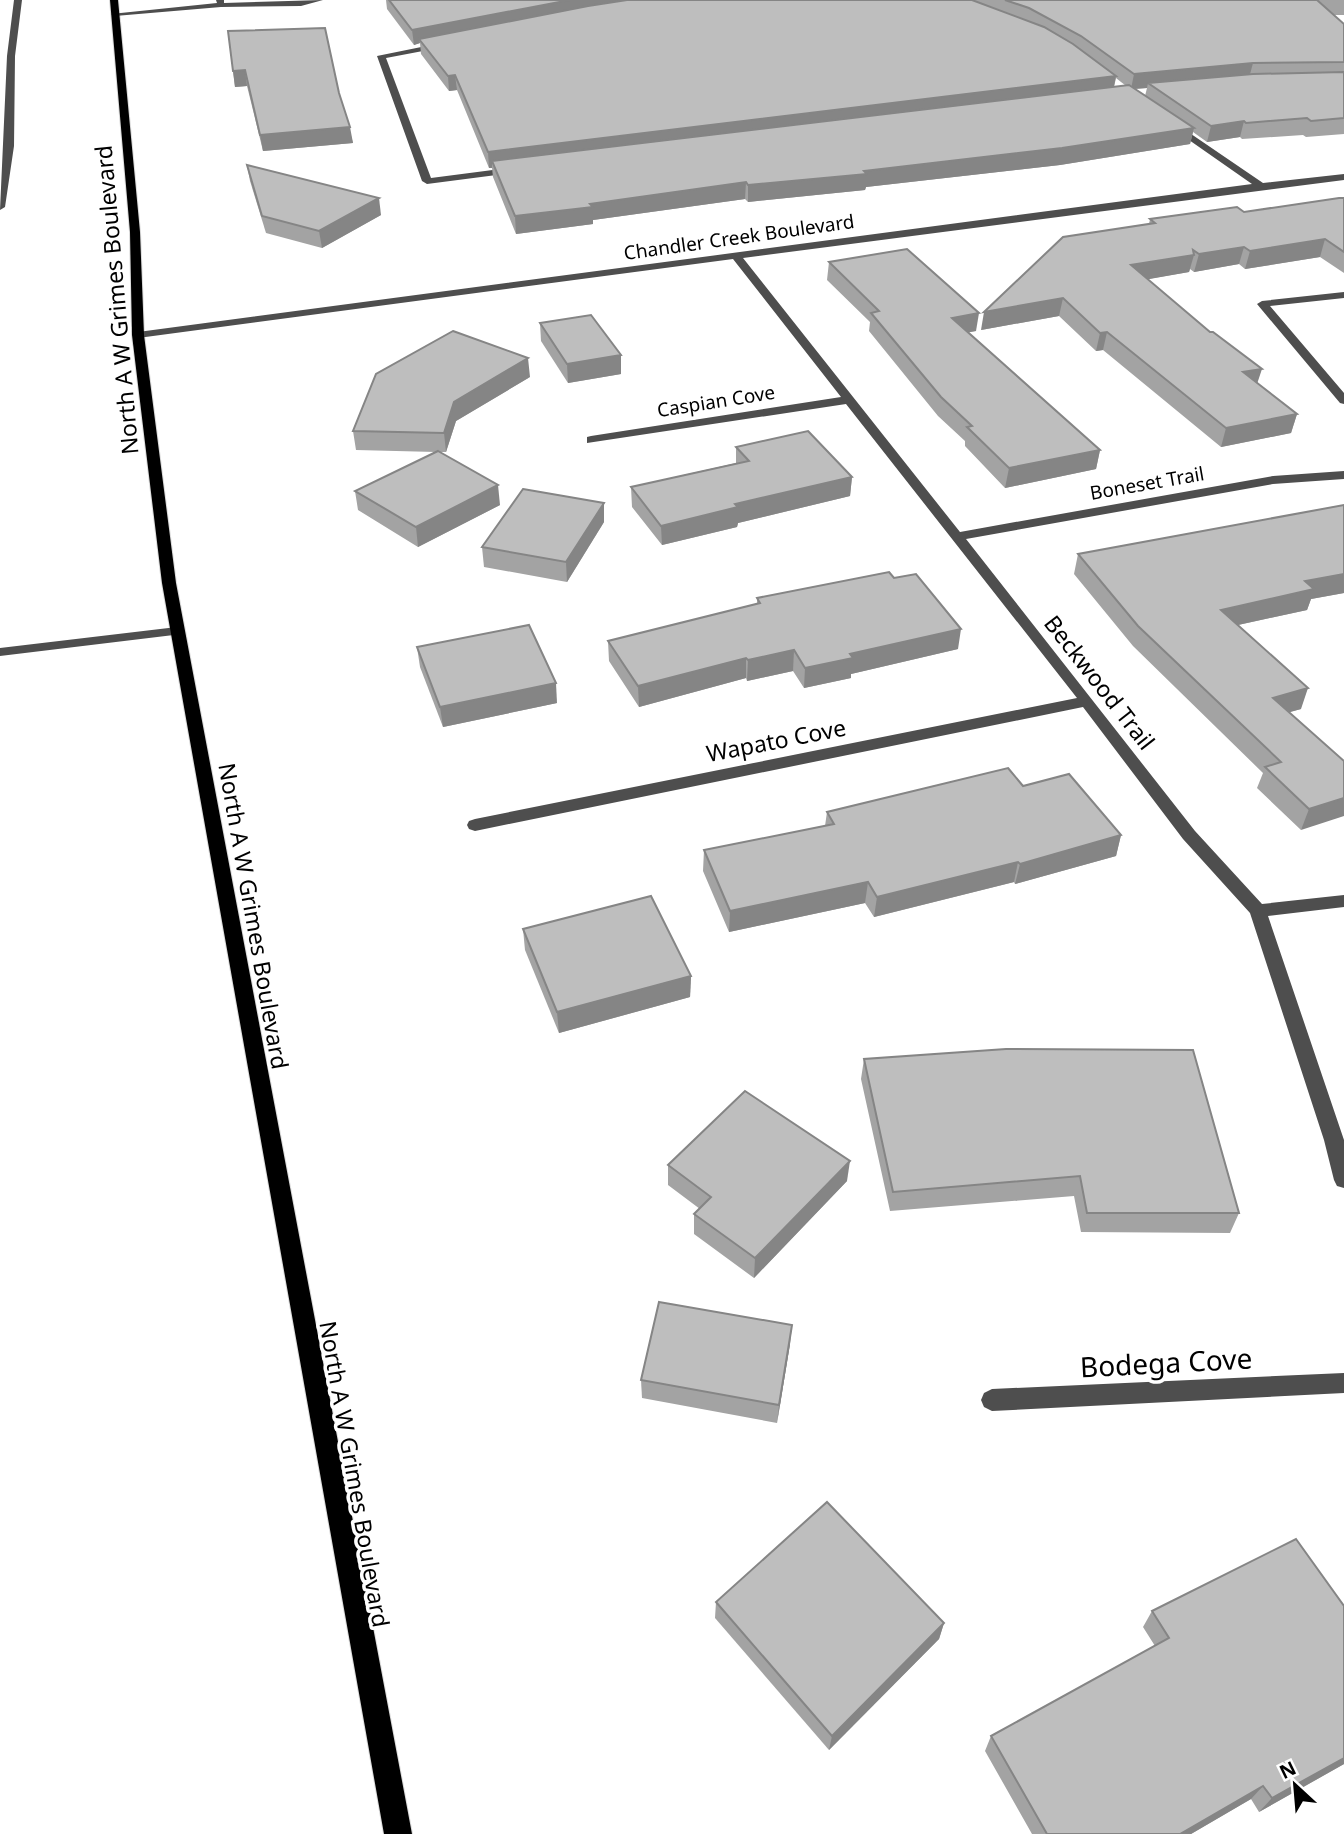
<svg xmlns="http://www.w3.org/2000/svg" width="1344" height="1834" viewBox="0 0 1344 1834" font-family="'Noto Sans',sans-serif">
  <rect width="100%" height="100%" fill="#fff"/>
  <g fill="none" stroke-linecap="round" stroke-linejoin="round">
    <g stroke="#dbdbdb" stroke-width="2">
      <polygon id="major" points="110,0 118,0 140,232 144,335 176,583 412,1834 384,1834 162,583 132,335 130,232"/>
    </g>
    <g fill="#4e4e4e" fill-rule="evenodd">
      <polygon points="14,0 22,0 15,56 14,146 5,207 0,210 7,56"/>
      <polygon points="216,0 224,0 224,3 323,0 301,6 221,7 115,16 111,14 217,3"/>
      <polygon points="441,43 444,47 386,58 431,178 516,167 519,168 519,172 427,184 422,181 377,56"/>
      <polygon points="1172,121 1263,183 1344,174 1344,180 743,258 960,532 1273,476 1344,471 1344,479 1273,484 966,539 1195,831 1262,904 1344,895 1344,907 1268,916 1344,1140 1344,1188 1337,1186 1334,1180 1324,1140 1250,913 1183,839 1083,707 475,831 469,829 467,825 469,821 475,819 1077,698 846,404 587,443 587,437 591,436 841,397 733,259 138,338 132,335 138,332 1252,184 1169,126 1167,124"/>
      <polygon points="1344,292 1344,298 1270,306 1344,393 1344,404 1340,403 1257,304 1262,301"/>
      <polygon points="177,627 182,628 184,631 182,634 0,656 0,648"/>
      <polygon points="1344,1373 1344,1393 992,1411 984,1407 981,1400 984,1393 992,1389"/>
    </g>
    <use href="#major" fill="#000" fill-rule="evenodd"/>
  </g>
  <g fill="#a3a3a3" fill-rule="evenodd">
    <path d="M386,0H1344V15H1333L1344,24V134L1306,137L1303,135L1242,139L1240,137L1207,142L1193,132L1190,144L1060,165L866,187L865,190L748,202L745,199L593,220V224L516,234L493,177L492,168H489L457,90L449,91L421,54L420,43L414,45L387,9ZM1116,78L1121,82L1125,85L1114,87ZM1147,88L1145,96L1135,89Z"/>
    <polygon points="233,71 339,93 353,143 263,151 247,86 235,87"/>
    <polygon points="247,165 381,215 322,248 266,233 250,181"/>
    <polygon points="1344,198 1344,273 1320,257 1245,269 1239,264 1194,272 1190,269 1189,272 1148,279 1257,383 1297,414 1291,433 1221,447 1103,350 1096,351 1059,316 981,330 1149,224 1150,219 1244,212"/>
    <polygon points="829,262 976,331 968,332 1100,450 1096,469 1005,488 965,446 965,441 938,416 869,331 870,322 827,280"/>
    <polygon points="540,323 621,374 568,383 541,341"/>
    <polygon points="530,377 456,421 446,452 440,452 500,505 418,547 358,510 355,491 436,452 356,450 353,431"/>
    <polygon points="736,447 852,477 850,496 738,523 737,527 662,545 632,507 631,487 736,463"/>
    <polygon points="1344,505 1344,593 1311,599 1307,610 1238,625 1301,709 1289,712 1344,761 1301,830 1257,788 1263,773 1133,646 1074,574 1078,554"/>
    <polygon points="604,522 567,582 484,567 482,547"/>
    <polygon points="757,598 958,649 851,674 851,678 804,688 793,671 747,681 746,678 639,707 609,661 608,641 757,604"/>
    <polygon points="417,647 557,703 443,727 420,667"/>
    <polygon points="1023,786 1121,835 1116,856 1015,884 1014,882 874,917 865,903 729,932 703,871 704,850 825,826 827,812"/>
    <polygon points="523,929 691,976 690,997 559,1033 525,950"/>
    <polygon points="864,1059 1239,1213 1230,1233 1081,1232 1074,1196 890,1211 861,1079"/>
    <polygon points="668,1165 847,1181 754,1278 694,1234 694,1214 700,1209 668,1185"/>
    <polygon points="790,1344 777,1423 642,1398 641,1380"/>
    <polygon points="716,1602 944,1623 939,1639 829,1750 715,1618"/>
    <polygon points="1152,1611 1344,1764 1259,1812 1251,1799 1191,1834 1032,1834 985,1751 991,1736 1155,1646 1143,1627"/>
  </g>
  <g fill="#858585">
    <polygon points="570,0 666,0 419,39 420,43 414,45 412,30"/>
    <polygon points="1253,63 1249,78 1148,83 1147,88 1131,89 1134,74"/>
    <polygon points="245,70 247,86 235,87 233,71"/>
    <polygon points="455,75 457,90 449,91 448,76"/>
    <polygon points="1116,76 1113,91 492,161 492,168 489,168 488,152"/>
    <polygon points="1244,121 1240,137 1207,142 1211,126"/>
    <polygon points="350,127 353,143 263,151 260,135"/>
    <polygon points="1194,128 1190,144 1060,165 866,187 865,190 748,202 748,185"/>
    <polygon points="746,182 745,199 593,220 593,224 516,234 515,216 590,204"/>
    <polygon points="379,198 381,215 322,248 319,231"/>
    <polygon points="1325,239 1320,257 1245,269 1250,251"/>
    <polygon points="1244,247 1239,264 1194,272 1199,254"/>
    <polygon points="1194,255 1189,272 1127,283 1131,265"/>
    <polygon points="1063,298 1059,316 981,330 984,312"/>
    <polygon points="979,313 976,331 949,336 952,318"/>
    <polygon points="1107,332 1103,350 1096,351 1100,333"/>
    <polygon points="621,355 621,374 568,383 567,364"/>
    <polygon points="528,358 530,377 456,421 446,452 444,433 454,402"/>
    <polygon points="1262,369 1256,387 1243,372"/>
    <polygon points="1297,414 1291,433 1221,447 1226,428"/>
    <polygon points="1100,450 1096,469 1005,488 1009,468"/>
    <polygon points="852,477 850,496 738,523 737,527 662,545 661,526 735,504"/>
    <polygon points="498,485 500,505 418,547 416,527"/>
    <polygon points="604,503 604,522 567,582 566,562"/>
    <polygon points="1344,574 1344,593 1311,599 1307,610 1215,630 1221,610 1305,581"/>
    <polygon points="961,629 958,649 851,674 851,678 804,688 805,668 850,654"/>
    <polygon points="794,650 793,671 747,681 748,660"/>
    <polygon points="746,658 746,678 639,707 638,686"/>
    <polygon points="556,683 557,703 443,727 440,707"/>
    <polygon points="1308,688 1301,709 1266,719 1273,698"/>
    <polygon points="1344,798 1344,816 1301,830 1309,809"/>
    <polygon points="1121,835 1116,856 1015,884 1020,864"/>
    <polygon points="1018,862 1014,882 874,917 877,897"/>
    <polygon points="868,882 865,903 729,932 730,911"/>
    <polygon points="691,976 690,997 559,1033 557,1012"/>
    <polygon points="850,1161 847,1181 754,1278 755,1258"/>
    <polygon points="792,1325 790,1344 777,1423 779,1405"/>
    <polygon points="944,1623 939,1639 829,1750 832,1736"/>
    <polygon points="1344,1758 1344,1764 1259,1812 1272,1798"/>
    <polygon points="1263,1786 1251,1799 1191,1834 1180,1834"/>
  </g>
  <g fill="#bebebe" stroke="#858585" stroke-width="2">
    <polygon points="389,0 570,0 412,30"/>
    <polygon points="627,0 972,0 1044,27 1073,44 1116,76 488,152 455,75 448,76 419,39 588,6"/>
    <polygon points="1005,0 1317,0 1344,24 1344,62 1253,63 1134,74 1081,36 1029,8"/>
    <polygon points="325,28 339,93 350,127 260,135 245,70 233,71 228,31"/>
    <polygon points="1344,72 1344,118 1311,121 1307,118 1246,123 1244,121 1211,126 1148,83 1253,74"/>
    <polygon points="1129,85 1194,128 1062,148 864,171 867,174 748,185 746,182 590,204 593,207 515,216 492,161"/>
    <polygon points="247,165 379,198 319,231 262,216"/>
    <polygon points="1339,198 1344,198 1344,252 1325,239 1250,251 1244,247 1199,254 1193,250 1194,255 1131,265 1210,332 1213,332 1262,369 1243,372 1297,414 1226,428 1107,332 1100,333 1063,298 984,312 1063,237 1155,223 1150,219 1237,207 1244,212"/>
    <polygon points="907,249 979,313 952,318 1100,450 1009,468 967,427 972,426 941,397 871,313 879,311 829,262"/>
    <polygon points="591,315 621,355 567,364 540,323"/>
    <polygon points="453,331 528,358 454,402 444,433 353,431 376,374"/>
    <polygon points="808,431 852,477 735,504 738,507 661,526 631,487 749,461 736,447"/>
    <polygon points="438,451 498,485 416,527 355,491"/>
    <polygon points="523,489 604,503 566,562 482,547"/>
    <polygon points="1344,505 1344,574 1305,581 1314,589 1221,610 1308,688 1273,698 1344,761 1344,798 1309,809 1265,767 1281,762 1138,626 1078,554"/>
    <polygon points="889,572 894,578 916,574 961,629 850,654 853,658 805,668 794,650 748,660 746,658 638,686 608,641 760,603 757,598"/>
    <polygon points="529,625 556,683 440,707 417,647"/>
    <polygon points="1008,768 1023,786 1069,774 1121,835 1020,864 1018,862 877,897 868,882 730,911 704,850 834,824 827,812"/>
    <polygon points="651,896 691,976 557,1012 523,929"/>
    <polygon points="1006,1049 1193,1050 1239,1213 1087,1213 1080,1176 893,1192 864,1059"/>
    <polygon points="745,1091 850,1161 755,1258 694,1214 711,1197 668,1165"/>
    <polygon points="659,1302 792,1325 779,1405 641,1380"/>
    <polygon points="827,1502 944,1623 832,1736 716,1602"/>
    <polygon points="1296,1539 1344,1606 1344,1758 1272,1798 1263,1786 1180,1834 1047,1834 991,1736 1169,1638 1152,1611"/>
  </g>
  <g text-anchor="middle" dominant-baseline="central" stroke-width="7" stroke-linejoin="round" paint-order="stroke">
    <g font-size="19" fill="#000" stroke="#fff">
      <text transform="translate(739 237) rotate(-8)">Chandler Creek Boulevard</text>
      <text transform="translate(716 401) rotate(-9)">Caspian Cove</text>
      <text transform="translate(1147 483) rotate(-10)">Boneset Trail</text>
    </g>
    <g font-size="23" fill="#000" stroke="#fff">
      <text transform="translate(116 300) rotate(-95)">North A W Grimes Boulevard</text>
      <text transform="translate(1100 682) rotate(52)">Beckwood Trail</text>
      <text transform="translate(776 740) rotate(-11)">Wapato Cove</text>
      <text transform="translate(254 916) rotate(80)">North A W Grimes Boulevard</text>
      <text transform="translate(355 1474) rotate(80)">North A W Grimes Boulevard</text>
    </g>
    <g font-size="28" fill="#000" stroke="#fff">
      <text transform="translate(1166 1362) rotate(-3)">Bodega Cove</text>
    </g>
  </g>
  <g transform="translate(1295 1785) rotate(334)" stroke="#ffffff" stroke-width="5" paint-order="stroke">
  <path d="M0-5L12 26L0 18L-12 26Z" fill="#000000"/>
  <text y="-10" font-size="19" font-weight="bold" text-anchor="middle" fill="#000000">N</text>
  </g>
</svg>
